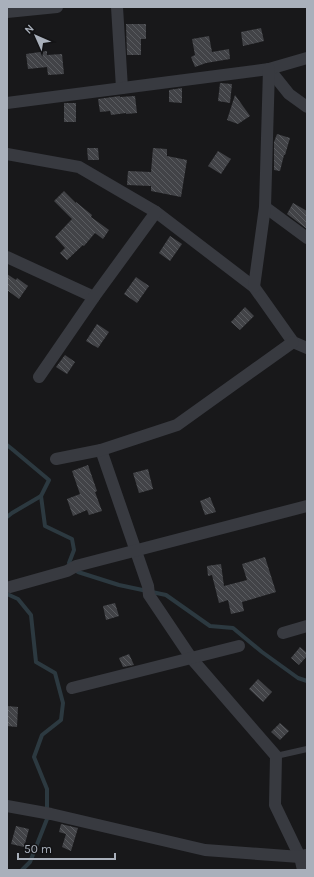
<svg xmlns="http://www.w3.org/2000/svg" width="314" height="877" viewBox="0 0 314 877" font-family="Karla,sans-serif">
  <defs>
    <pattern id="building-back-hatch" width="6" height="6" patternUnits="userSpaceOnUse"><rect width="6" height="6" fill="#424347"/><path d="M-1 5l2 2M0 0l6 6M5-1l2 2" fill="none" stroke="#5a5c60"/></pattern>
  </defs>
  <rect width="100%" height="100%" fill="#18181a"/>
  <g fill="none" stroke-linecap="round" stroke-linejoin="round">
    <g stroke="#2c3940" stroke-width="4">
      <polyline points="7,445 12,449 49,480 41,496 45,526 72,539 74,550 69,563 78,572 119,585 166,595 210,626 233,628 262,652 298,678 307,681"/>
      <polyline points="7,517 12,513 41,496"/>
      <polyline points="7,594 18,599 31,615 36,662 55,673 63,703 61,720 42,735 34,757 47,789 47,819 30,862 22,870"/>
    </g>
  </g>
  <g fill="url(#building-back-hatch)">
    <polygon points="126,24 146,24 146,39 141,39 141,55 127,55"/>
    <polygon points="261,28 264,41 243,46 241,32"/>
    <polygon points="209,36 212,52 229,49 230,59 206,63 195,67 191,57 195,55 192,39"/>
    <polygon points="47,51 47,55 62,54 64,74 48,75 47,67 28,69 26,54"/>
    <polygon points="220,83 232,84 230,103 218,101"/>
    <polygon points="182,88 182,103 169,102 169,90"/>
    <polygon points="235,95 250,116 238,124 227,120"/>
    <polygon points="120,96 120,97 135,96 137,113 126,114 126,113 111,115 110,111 100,112 98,99"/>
    <rect x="64" y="103" width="12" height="19"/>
    <polygon points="277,134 290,138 285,155 284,155 280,171 274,170 274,142"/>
    <polygon points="87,148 98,148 99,160 88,160"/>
    <polygon points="153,148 167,149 167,156 187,160 181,197 151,191 151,186 127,185 128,171 151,172"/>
    <polygon points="218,151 231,159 221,174 208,166"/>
    <polygon points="64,191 76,203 76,202 92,215 91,217 109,230 103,239 95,233 84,246 83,245 67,260 60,253 65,248 55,237 72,219 54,201"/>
    <polygon points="293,203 307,211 307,229 287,214"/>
    <polygon points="170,236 182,244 170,261 159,253"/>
    <polygon points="7,274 16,280 17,278 28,286 19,299 7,290"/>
    <polygon points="136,277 149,286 137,303 124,294"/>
    <polygon points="245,307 254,316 240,330 231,322"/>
    <polygon points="97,324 109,332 98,348 86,341"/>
    <polygon points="65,355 75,362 67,374 56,367"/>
    <polygon points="88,465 97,491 95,492 102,511 89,515 87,510 73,516 67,499 80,494 72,471"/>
    <polygon points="148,469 153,489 139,493 133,473"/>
    <polygon points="210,497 216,512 205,515 200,501"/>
    <polygon points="265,557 276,592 242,602 244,611 231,614 228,600 219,603 212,575 208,576 207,566 221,564 224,586 247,580 242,564"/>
    <polygon points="115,603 119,616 106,620 103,606"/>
    <polygon points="300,647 307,653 307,656 299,665 291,658"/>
    <polygon points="129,654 134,665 123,667 119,658"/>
    <polygon points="258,679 272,692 263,702 249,689"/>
    <polygon points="7,706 18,707 17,727 7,726"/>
    <polygon points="280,723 289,731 280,740 271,732"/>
    <polygon points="61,824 78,828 71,851 62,847 66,834 59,832"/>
    <polygon points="16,826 29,829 24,847 11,844"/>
  </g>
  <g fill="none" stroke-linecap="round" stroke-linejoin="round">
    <polyline stroke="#383a40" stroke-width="6" points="276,756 307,749"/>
    <g stroke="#383a40" stroke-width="12">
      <polyline points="117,7 122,88"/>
      <polyline points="7,12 57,7"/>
      <polyline points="269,69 289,94 307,107"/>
      <polyline points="7,103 269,69 307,58"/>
      <polyline points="7,154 79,167 156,212 254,287 293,342 307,348"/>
      <polyline points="265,207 307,238"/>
      <polyline points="7,257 94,297"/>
      <polyline points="254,287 265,207 269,69"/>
      <polyline points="39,377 94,297 156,212"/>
      <polyline points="101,450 148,586 149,595 192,659 276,756 275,805 300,857 303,870"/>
      <polyline points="56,459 101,450 177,425 293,342"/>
      <polyline points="10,587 67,571 76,566 307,506"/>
      <polyline points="283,633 307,626"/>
      <polyline points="72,688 239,646"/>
      <polyline points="7,806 51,814 205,850 300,857 306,855"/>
    </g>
  </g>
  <rect width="314" height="877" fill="none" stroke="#a9b0bb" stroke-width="16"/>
  <g transform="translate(36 36) rotate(315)" stroke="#131315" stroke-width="3" paint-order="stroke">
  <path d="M0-3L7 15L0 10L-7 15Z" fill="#a9b0bb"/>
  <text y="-6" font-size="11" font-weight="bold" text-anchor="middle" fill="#a9b0bb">N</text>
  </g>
  <path d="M18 853v6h97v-6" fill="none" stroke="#a9b0bb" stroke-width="2"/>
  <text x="24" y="853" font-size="12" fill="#a9b0bb" stroke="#131315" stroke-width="3" paint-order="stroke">50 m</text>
</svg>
